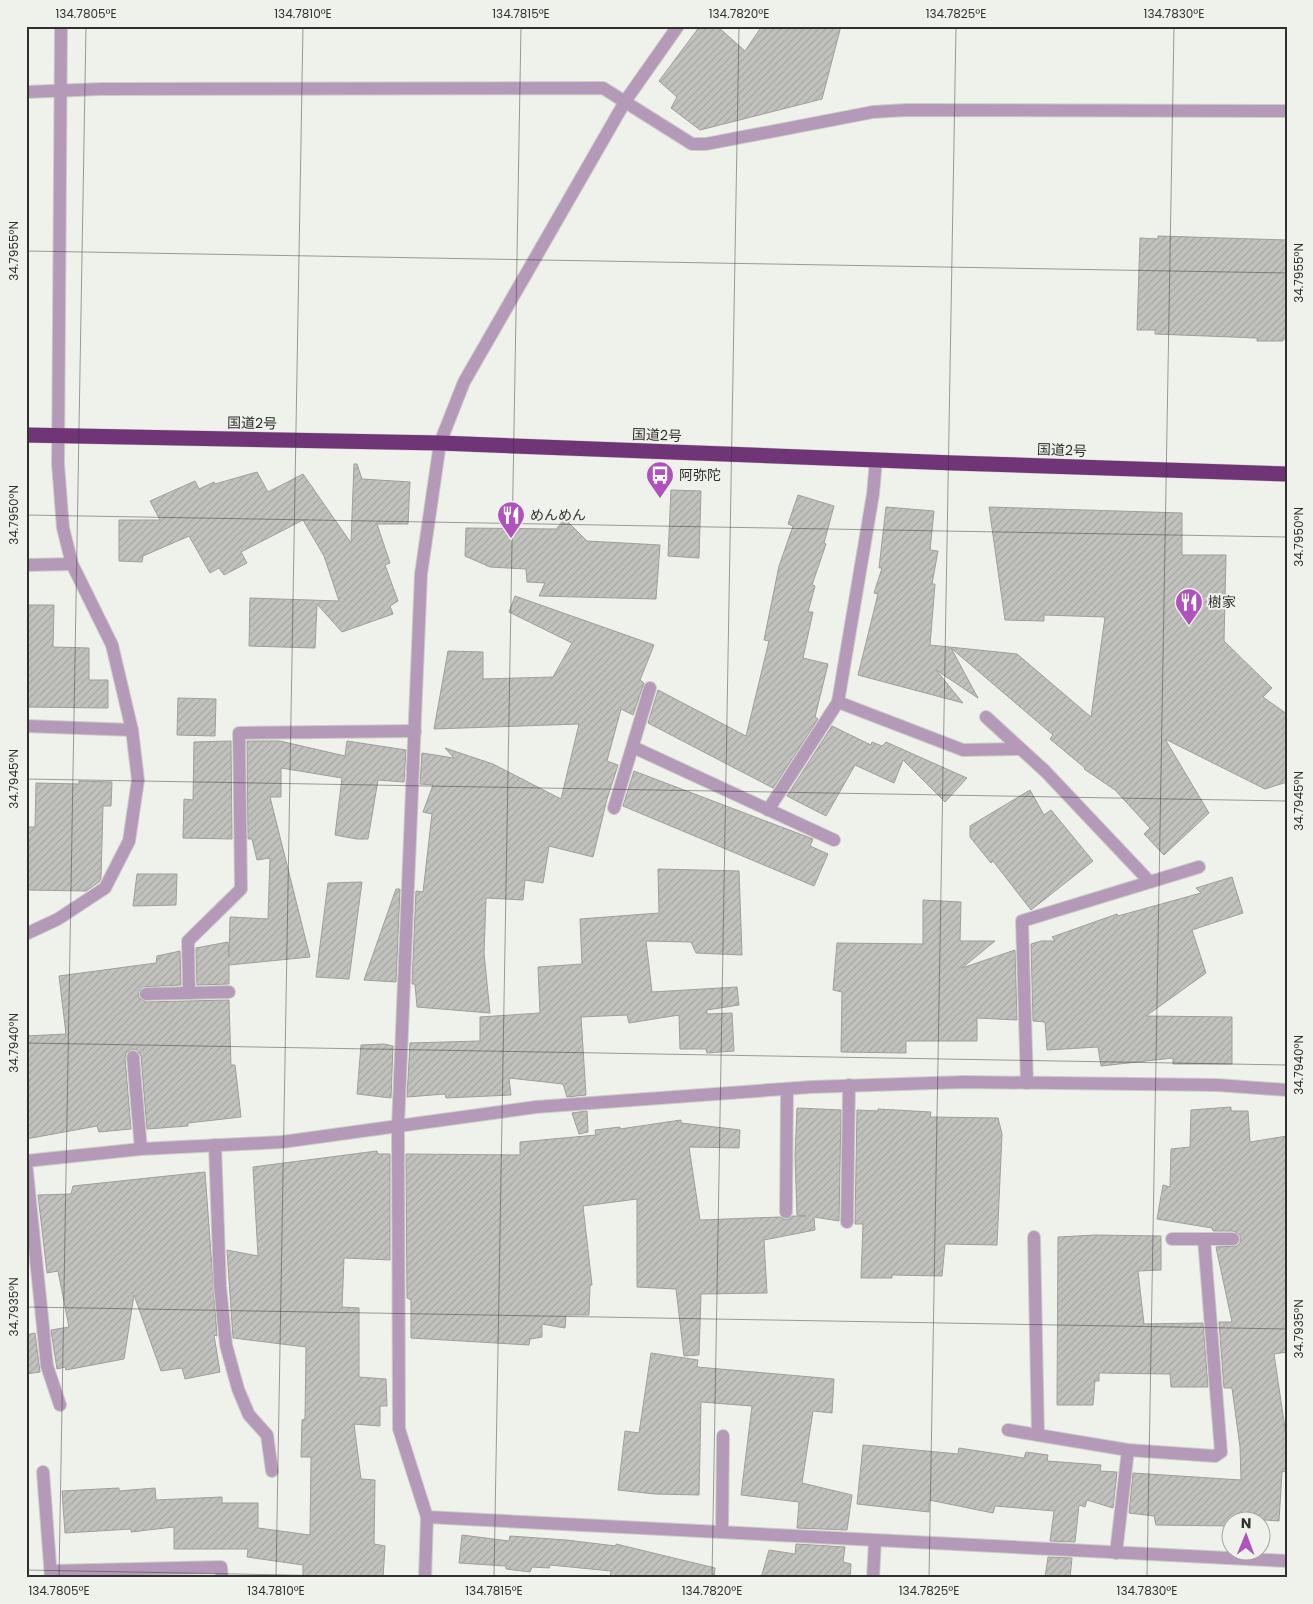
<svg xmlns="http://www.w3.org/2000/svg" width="1313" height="1604" viewBox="0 0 1313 1604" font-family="Poppins,'Noto Sans JP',sans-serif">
  <defs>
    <pattern id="building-hatch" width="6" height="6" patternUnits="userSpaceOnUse" patternTransform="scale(1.25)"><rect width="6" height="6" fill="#c1c2bd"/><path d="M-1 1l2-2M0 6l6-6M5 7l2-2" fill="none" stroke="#a6a7a3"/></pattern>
  </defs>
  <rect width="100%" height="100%" fill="#eff1eb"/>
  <g fill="url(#building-hatch)" stroke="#9e9f9a">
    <polygon points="700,26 717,26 745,51 762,26 841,26 822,99 700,130 671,108 677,97 659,81"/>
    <polygon points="1158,236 1287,240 1287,339 1283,339 1283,341 1257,341 1257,338 1155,334 1155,330 1137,330 1140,238 1158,239"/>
    <polygon points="354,464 357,464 362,479 410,482 408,524 377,524 390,563 385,565 398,601 390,606 393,614 342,632 317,604 315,648 249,646 250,598 339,601 324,556 303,520 241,552 247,563 224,575 219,568 210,573 189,536 143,556 142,562 119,561 119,520 160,520 150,501 195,481 199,489 214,482 215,484 257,472 268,492 303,474 351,543"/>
    <polygon points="671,490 701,491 699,558 668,556"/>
    <polygon points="798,495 834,506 824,543 826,544 812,585 815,586 808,612 813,612 803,658 828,664 815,717 818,719 773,788 648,723 658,690 746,736 769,641 764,640 779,566 793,526 788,524"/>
    <polygon points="886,507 934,511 930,550 938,551 932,584 935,584 930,645 1017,654 1091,717 1105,617 1044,615 1044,621 1005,620 989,507 1182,513 1182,555 1226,555 1224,641 1272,688 1263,697 1287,714 1287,782 1265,789 1165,739 1209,813 1164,855 1144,834 1150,828 1115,790 1084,769 1085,768 1050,739 1053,735 951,648 978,698 936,670 963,703 858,675 878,594 874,593 882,568 879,568"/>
    <polygon points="565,519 587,541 660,545 656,599 539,596 545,583 527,582 526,569 490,567 465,556 466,528 556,529"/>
    <polygon points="515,596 654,645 640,680 644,683 633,715 621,709 607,761 618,765 607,799 593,857 549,846 543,883 525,880 523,900 486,898 484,953 490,1013 417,1007 415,984 412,984 416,891 423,892 432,814 423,812 433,785 420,784 422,753 454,758 445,748 493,764 561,799 579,724 434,729 448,651 483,652 483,679 553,677 572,643 509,612"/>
    <polygon points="26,605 54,605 53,647 89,648 89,680 108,680 108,708 26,707"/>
    <polygon points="178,698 216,699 215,736 177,735"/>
    <polygon points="832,726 871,745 872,742 882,746 886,742 967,778 945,802 903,760 894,783 855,765 826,816 787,796"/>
    <polygon points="231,741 232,839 183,838 184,799 193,800 194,742"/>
    <polygon points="247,741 280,741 345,756 347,741 406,750 404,782 378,780 368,839 357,839 335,835 342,778 281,768 281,797 270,797 310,957 229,965 229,984 197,985 196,948 228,942 229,957 230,917 268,919 270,858 257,860 252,839 248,839"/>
    <polygon points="634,771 813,839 810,846 828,854 814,886 623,806"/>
    <polygon points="79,781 112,782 111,806 103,806 101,878 99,882 86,891 26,890 26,827 35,827 36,783 79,784"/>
    <polygon points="1030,790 1044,815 1051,810 1093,861 1031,910 993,861 991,863 970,837 970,826"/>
    <polygon points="658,869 739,871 742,955 696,953 691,942 646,941 652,992 737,987 739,1005 707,1010 707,1014 732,1013 734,1051 707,1053 706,1049 680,1049 679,1015 629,1023 627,1015 581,1017 586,1095 567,1097 563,1084 509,1078 511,1095 446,1098 445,1094 407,1097 410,1043 480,1041 480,1017 540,1013 538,967 582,964 580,919 659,913"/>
    <polygon points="137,874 177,874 176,905 133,906"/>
    <polygon points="1232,877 1243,913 1192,930 1206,973 1146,1016 1232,1017 1232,1064 1173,1064 1173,1058 1101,1066 1098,1047 1047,1050 1045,1022 1033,1021 1031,944 1041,941 1055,941 1052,937 1117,914 1118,916 1201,893 1196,888"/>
    <polygon points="362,882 349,979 316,977 328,883"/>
    <polygon points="396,889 400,889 396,982 364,980"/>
    <polygon points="923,900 961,902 960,941 995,941 962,968 1015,950 1017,1020 977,1018 977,1041 906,1041 906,1053 841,1052 842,992 833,990 837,943 923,944"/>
    <polygon points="180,951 181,985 142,987 139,991 139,998 146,1002 229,1000 231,1065 235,1065 241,1117 188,1123 188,1126 147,1129 141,1056 137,1050 132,1049 126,1053 125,1058 131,1129 99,1132 97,1126 26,1139 26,1036 66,1034 59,976 156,963 157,956"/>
    <polygon points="384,1044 393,1046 391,1098 357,1094 361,1045"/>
    <polygon points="1231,1107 1231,1111 1248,1111 1250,1142 1287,1136 1287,1352 1274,1354 1287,1442 1287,1471 1282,1472 1279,1521 1237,1518 1237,1522 1230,1522 1230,1526 1156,1525 1154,1516 1129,1513 1133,1473 1241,1480 1240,1447 1232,1388 1224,1388 1219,1322 1232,1322 1216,1247 1237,1246 1240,1243 1240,1235 1233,1231 1213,1231 1212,1228 1157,1219 1163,1185 1170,1187 1171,1149 1190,1147 1191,1110"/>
    <polygon points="797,1108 841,1110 839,1221 814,1217 815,1230 764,1240 767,1293 701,1294 699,1355 684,1356 676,1289 637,1287 637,1199 583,1206 592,1285 590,1285 589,1315 566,1315 565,1328 542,1324 542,1337 530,1339 529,1345 411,1338 411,1300 407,1298 406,1154 520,1155 520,1142 596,1135 595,1130 620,1127 620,1129 681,1120 681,1123 740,1130 739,1148 689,1147 700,1220 780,1217 786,1220 793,1216 806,1216 797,1215 795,1156"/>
    <polygon points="878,1109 931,1112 930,1117 998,1118 1002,1134 997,1245 945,1244 942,1276 892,1275 892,1278 861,1278 863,1224 855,1224 857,1110 878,1111"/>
    <polygon points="587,1111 588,1132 579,1134 572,1113"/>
    <polygon points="377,1151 378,1154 390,1154 390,1260 344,1258 342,1307 359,1308 359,1377 386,1379 387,1406 380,1406 380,1426 354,1424 361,1479 375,1480 374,1544 385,1546 383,1578 303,1578 303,1565 247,1557 248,1549 174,1549 174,1527 131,1532 131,1529 65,1533 62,1491 119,1488 119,1491 155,1488 156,1500 222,1497 222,1503 258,1503 258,1528 310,1535 311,1457 301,1457 302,1420 305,1419 306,1347 233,1338 227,1250 258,1256 253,1167"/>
    <polygon points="205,1172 217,1336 214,1335 220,1372 185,1379 182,1368 161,1371 134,1295 124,1359 66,1370 65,1367 57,1369 51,1330 69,1327 58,1271 47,1273 38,1195 71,1194 73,1186"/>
    <polygon points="1096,1235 1161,1236 1161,1270 1138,1271 1144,1324 1203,1323 1208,1387 1171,1387 1170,1374 1099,1373 1099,1381 1095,1381 1093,1405 1057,1405 1058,1237"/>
    <polygon points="35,1333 40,1372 26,1374 26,1335"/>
    <polygon points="651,1353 698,1360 697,1367 834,1379 832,1413 813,1411 802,1483 852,1495 847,1530 797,1528 799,1502 741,1495 752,1406 701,1402 699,1495 655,1494 618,1490 625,1431 639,1433"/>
    <polygon points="863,1445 958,1454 959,1448 1024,1458 1026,1452 1048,1455 1047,1461 1101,1465 1100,1471 1117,1472 1113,1508 1087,1500 1085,1507 1079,1505 1075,1542 1050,1541 1054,1511 995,1506 993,1513 929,1500 929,1512 857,1504"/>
    <polygon points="462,1535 509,1541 510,1536 566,1540 616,1546 616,1544 715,1568 714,1578 610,1578 611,1571 550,1565 549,1568 532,1567 530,1572 506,1569 506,1566 459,1563"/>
    <polygon points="796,1544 845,1547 843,1562 851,1564 850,1578 761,1578 769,1550 795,1554"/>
    <polygon points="1048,1557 1072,1558 1070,1578 1045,1578"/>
  </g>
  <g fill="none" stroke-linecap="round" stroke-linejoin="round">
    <g stroke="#cdcec9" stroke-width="14">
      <g id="minor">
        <polyline points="26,92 101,89 603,88 692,144 706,144 873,112 906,110 1287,111"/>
        <polyline points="26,565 72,564"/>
        <polyline points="838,702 963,750 1020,749"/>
        <polyline points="986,717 1045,771 1150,882"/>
        <polyline points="26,726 132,730"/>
        <polyline points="633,747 834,840"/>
        <polyline points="614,808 650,688"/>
        <polyline points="768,810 838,702 873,494 876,460"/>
        <polyline points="26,934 58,919 105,888 129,841 138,780 132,730 112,645 72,564 63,528 58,464 61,26"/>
        <polyline points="189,993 188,941 241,889 239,733 415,731"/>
        <polyline points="146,994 229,992"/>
        <polyline points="133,1057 141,1149"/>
        <polyline points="1027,1083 1022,921 1199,867"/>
        <polyline points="215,1145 220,1286 226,1345 238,1389 249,1415 267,1435 272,1471"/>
        <polyline points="26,1161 141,1149 282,1142 536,1107 811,1087 964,1082 1217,1085 1287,1090"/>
        <polyline points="26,1162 47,1366 60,1405"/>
        <polyline points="786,1212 787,1089"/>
        <polyline points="847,1222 849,1085"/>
        <polyline points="1034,1237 1038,1435"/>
        <polyline points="1172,1239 1233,1239"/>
        <polyline points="1008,1430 1128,1450 1215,1456 1221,1452 1204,1239"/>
        <polyline points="43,1472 51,1578"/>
        <polyline points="427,1517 1287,1561"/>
        <polyline points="722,1532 723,1436"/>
        <polyline points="1116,1553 1128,1450"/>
        <polyline points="51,1571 221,1567 222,1578"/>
        <polyline points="425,1578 427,1517 399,1429 398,1126 421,574 440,443 464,382 626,100 678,26"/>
        <polyline points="873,1578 875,1540"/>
      </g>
    </g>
    <g stroke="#cdcec9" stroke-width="16">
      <polyline id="highway" points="26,435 440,443 954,463 1287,474"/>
    </g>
    <use href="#minor" stroke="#b599b9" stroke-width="12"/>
    <use href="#highway" stroke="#6f3577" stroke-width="15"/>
  </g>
  <path fill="none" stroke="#30312e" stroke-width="1" stroke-opacity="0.45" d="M26,251L1287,273M26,515L1287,537M26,779L1287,801M26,1043L1287,1065M26,1307L1287,1329M26,1570L446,1578M59,1578L86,26M276,1578L303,26M494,1578L521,26M712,1578L739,26M929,1578L956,26M1147,1578L1174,26"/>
  <defs>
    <g id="bus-pin" transform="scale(1.4375)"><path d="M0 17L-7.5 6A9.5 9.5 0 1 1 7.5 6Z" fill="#af52bc" stroke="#eff1eb"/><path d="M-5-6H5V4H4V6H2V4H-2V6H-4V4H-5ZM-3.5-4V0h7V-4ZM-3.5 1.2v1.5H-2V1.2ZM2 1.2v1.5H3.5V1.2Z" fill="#fff"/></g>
    <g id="restaurant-pin" transform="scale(1.4375)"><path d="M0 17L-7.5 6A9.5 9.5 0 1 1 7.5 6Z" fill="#af52bc" stroke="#eff1eb"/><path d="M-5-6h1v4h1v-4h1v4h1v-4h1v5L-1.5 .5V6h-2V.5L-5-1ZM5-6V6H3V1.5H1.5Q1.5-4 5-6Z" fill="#fff"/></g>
  </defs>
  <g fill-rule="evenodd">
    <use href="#bus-pin" x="660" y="475"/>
    <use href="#restaurant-pin" x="511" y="515"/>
    <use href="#restaurant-pin" x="1189" y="602"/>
  </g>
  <g text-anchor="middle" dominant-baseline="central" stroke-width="4" stroke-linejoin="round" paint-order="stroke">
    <g font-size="14" fill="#30312e" stroke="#eff1eb">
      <text transform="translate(252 423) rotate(1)">国道2号</text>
      <text transform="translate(657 435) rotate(2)">国道2号</text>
      <text transform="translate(1062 450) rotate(2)">国道2号</text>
    </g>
    <g font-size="14" fill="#30312e" stroke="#eff1eb" text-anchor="start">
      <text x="679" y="475">阿弥陀</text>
      <text x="530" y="515">めんめん</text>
      <text x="1208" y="602">樹家</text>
    </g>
  </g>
  <rect width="1313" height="1604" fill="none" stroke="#eff1eb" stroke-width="55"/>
  <g transform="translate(1246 1536) rotate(1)"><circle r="24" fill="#eff1eb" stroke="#a3a49f"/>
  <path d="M0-4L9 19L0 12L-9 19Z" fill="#af52bc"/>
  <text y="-8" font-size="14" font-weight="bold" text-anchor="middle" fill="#30312e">N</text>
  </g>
  <rect x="28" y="28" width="1258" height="1548" fill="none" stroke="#30312e" stroke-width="2"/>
  <g font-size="12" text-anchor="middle" fill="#30312e">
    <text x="86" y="18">134.7805°E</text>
    <text x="303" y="18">134.7810°E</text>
    <text x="521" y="18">134.7815°E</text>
    <text x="739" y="18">134.7820°E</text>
    <text x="956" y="18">134.7825°E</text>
    <text x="1174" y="18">134.7830°E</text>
    <text transform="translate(14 251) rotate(-90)" y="4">34.7955°N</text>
    <text transform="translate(1299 273) rotate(-90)" y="4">34.7955°N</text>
    <text transform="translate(14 515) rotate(-90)" y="4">34.7950°N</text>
    <text transform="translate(1299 537) rotate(-90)" y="4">34.7950°N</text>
    <text transform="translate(14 779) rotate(-90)" y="4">34.7945°N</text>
    <text transform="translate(1299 801) rotate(-90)" y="4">34.7945°N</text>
    <text transform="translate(14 1043) rotate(-90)" y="4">34.7940°N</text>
    <text transform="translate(1299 1065) rotate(-90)" y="4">34.7940°N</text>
    <text transform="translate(14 1307) rotate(-90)" y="4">34.7935°N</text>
    <text transform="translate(1299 1329) rotate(-90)" y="4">34.7935°N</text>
    <text x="59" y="1595">134.7805°E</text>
    <text x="276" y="1595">134.7810°E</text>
    <text x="494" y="1595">134.7815°E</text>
    <text x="712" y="1595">134.7820°E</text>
    <text x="929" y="1595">134.7825°E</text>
    <text x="1147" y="1595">134.7830°E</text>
  </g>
</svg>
